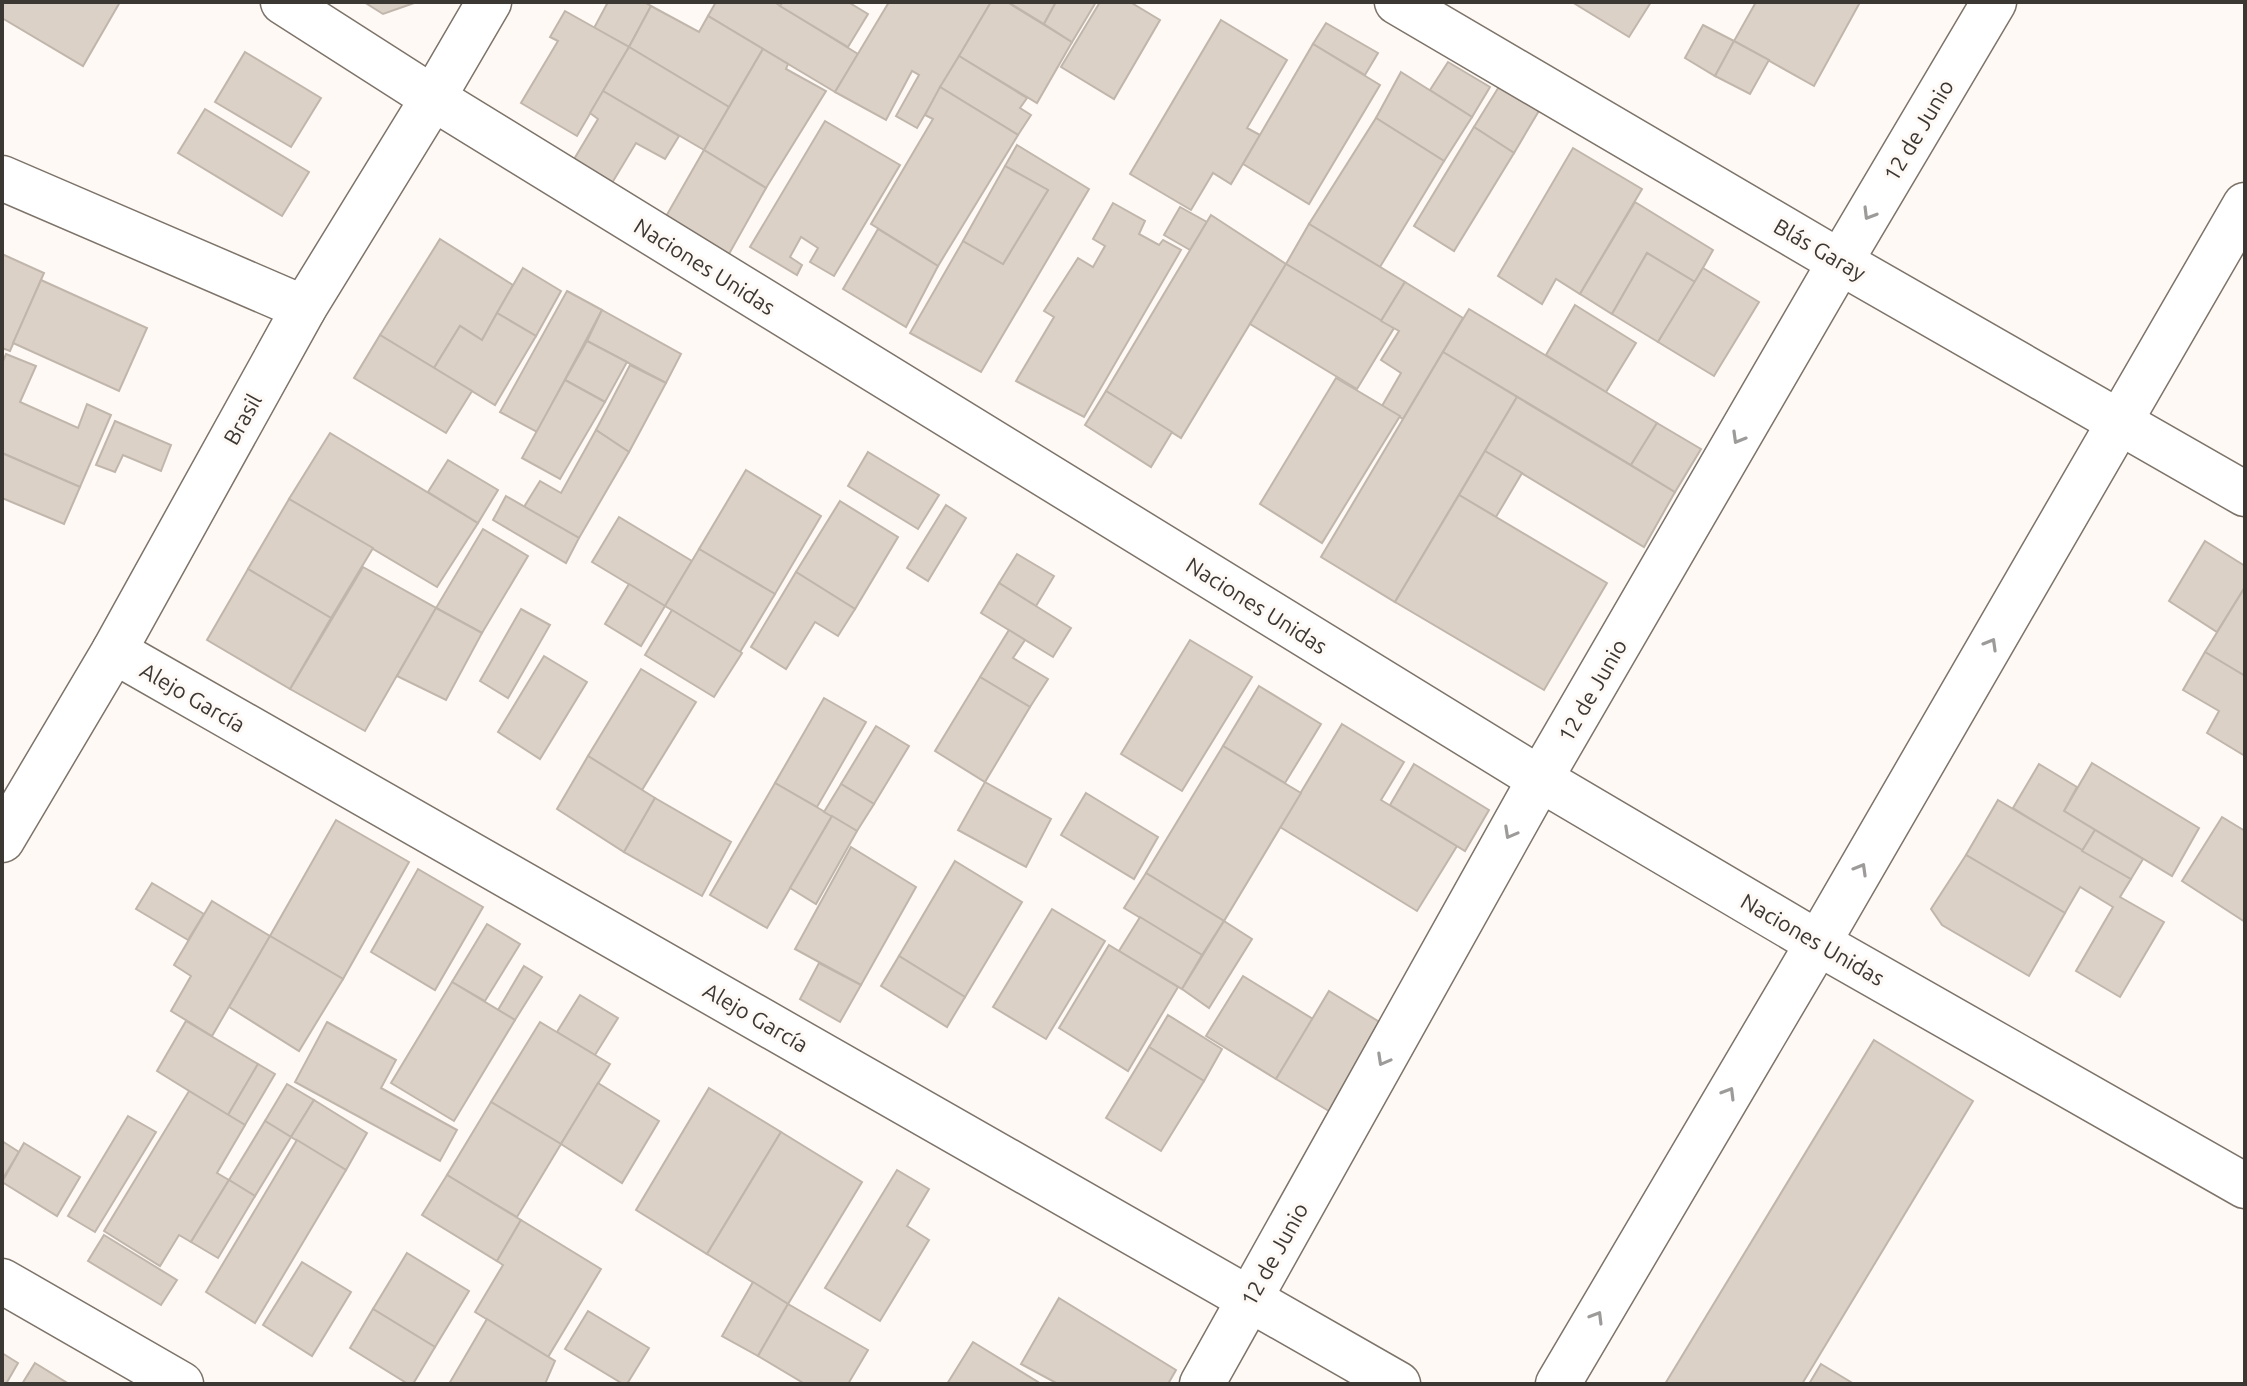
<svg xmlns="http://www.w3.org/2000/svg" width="2247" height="1386" viewBox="0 0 2247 1386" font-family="Ubuntu,sans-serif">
  <rect width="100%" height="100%" fill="#fef9f5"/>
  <g fill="#dcd1c6" stroke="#c1b6ab" stroke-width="2">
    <polygon points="2,2 120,2 83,66 2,18"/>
    <polygon points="364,2 417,2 383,14"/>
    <polygon points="608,2 644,2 651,6 629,47 594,28"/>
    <polygon points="716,2 774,2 858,54 835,92 708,16"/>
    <polygon points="783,2 848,2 868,14 848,47 780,6"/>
    <polygon points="889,2 991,2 917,128 896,116 919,75 912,71 886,120 835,92"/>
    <polygon points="991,2 1007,2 1072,42 1037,103 959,56"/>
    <polygon points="1008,2 1056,2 1044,24"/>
    <polygon points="1056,2 1096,2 1072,42 1044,24"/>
    <polygon points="1100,2 1130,2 1160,20 1114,99 1061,67"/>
    <polygon points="1572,2 1651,2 1629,37"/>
    <polygon points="1756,2 1856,2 1859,4 1814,86 1734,41"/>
    <polygon points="651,6 699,32 708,16 763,49 729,107 629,47"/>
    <polygon points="565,11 629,47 577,136 521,103 558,41 550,37"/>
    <polygon points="1221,20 1287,60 1247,128 1260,135 1231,184 1213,173 1191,210 1130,174"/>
    <polygon points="1326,23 1378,53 1365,75 1313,44"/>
    <polygon points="1703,25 1734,41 1715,76 1685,58"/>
    <polygon points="1734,41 1769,60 1750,94 1715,76"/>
    <polygon points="1313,44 1380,85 1309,204 1243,164"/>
    <polygon points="629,47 729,107 704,150 603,91"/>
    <polygon points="763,49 788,64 786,69 826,91 766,188 704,150"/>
    <polygon points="245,52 321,98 291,147 215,102"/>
    <polygon points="959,56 1027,98 1020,108 1031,115 1018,135 940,87"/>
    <polygon points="1448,62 1490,87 1472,117 1430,90"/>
    <polygon points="1401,72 1472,117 1444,161 1376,118"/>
    <polygon points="1500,85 1540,109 1514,153 1474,127"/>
    <polygon points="940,87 1018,135 938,266 871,224 933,119 925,115"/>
    <polygon points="603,91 679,136 665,159 636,143 609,188 570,166 598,119 590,113"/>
    <polygon points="205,109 309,172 282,216 178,153"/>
    <polygon points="1376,118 1444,161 1380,267 1309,224"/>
    <polygon points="825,121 900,165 834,276 810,262 818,248 801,237 790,257 802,265 797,275 750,247"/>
    <polygon points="1474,127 1514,153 1454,251 1414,226"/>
    <polygon points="1017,145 1089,189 981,372 910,333 963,241 1003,264 1048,190 1005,166"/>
    <polygon points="1573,148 1642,189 1580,294 1556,279 1542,304 1498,276"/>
    <polygon points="704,150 766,188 729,254 665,218"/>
    <polygon points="1005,166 1048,190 1003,264 963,241"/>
    <polygon points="1635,202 1713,250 1695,282 1647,253 1612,314 1580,294"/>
    <polygon points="1113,203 1145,221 1139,234 1159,245 1163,240 1181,250 1084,417 1016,381 1054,317 1044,311 1078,258 1093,267 1105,246 1093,239"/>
    <polygon points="1180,207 1207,222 1190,250 1164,235"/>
    <polygon points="1211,215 1286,264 1181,438 1106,391"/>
    <polygon points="1309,224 1405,282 1381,321 1286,264"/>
    <polygon points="878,229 938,266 906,327 843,289"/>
    <polygon points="440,239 513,285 482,340 460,326 434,368 380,335"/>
    <polygon points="1647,253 1695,282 1658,342 1612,314"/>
    <polygon points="2,254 44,273 10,351 2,348"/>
    <polygon points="1286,264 1394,328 1357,389 1250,324"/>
    <polygon points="523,268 561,291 536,336 497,313"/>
    <polygon points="1703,268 1759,302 1714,376 1658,342"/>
    <polygon points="41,280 147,328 119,391 13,343"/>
    <polygon points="1405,282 1463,318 1403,419 1382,406 1401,373 1381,360 1399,331 1381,321"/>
    <polygon points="567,291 602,310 537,432 500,412"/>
    <polygon points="1575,305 1636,343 1606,392 1546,355"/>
    <polygon points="1469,309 1657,423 1631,465 1443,352"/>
    <polygon points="602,310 681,354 666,383 587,341"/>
    <polygon points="497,313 536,336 495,405 434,368 460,326 482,340"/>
    <polygon points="380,335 472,391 446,433 354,378"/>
    <polygon points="587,341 627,362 605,402 565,380"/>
    <polygon points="1443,352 1517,397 1395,602 1321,557"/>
    <polygon points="6,354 36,366 20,402 78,428 87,404 111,415 80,487 2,453 2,364"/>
    <polygon points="630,365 666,383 629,452 596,430"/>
    <polygon points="1336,378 1400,416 1322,543 1260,504"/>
    <polygon points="565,380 605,402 560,479 522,458"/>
    <polygon points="1106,391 1172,432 1151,467 1085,425"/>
    <polygon points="1517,397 1675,492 1644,547 1485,451"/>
    <polygon points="115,421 171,445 161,471 123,455 115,472 96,465"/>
    <polygon points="1657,423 1701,449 1675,492 1631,465"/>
    <polygon points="596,430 629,452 579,538 524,507 540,481 561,493"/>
    <polygon points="330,433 478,523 437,587 289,499"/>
    <polygon points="1485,451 1522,473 1496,517 1459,495"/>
    <polygon points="868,452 939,495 918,529 848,486"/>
    <polygon points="2,453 80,487 64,524 2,498"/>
    <polygon points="448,460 498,490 478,523 428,492"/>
    <polygon points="746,470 821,516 775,594 699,549"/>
    <polygon points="1459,495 1607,583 1544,690 1395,602"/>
    <polygon points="506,496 579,538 566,563 493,520"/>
    <polygon points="289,499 373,548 331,618 248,569"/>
    <polygon points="840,501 898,537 855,609 796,572"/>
    <polygon points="946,505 966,518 928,581 907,568"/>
    <polygon points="619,517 692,561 665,606 592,562"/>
    <polygon points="483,529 528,556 482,633 436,608"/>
    <polygon points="2205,541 2245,566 2245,587 2217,632 2169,601"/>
    <polygon points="699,549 775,594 740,652 665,606"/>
    <polygon points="1017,554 1054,576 1036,606 999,583"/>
    <polygon points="363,567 436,608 365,731 290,689"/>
    <polygon points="248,569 331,618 290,689 207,640"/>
    <polygon points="796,572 855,609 838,636 815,622 786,669 751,647"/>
    <polygon points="999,583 1071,628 1053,657 981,613"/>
    <polygon points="629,584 665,606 641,646 605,624"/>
    <polygon points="2245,587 2245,676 2205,652"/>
    <polygon points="436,608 482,633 446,700 397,676"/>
    <polygon points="521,609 550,625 508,698 480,681"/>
    <polygon points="672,610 742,653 714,697 645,655"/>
    <polygon points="1009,630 1025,640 1013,658 1048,679 1030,707 980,677"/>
    <polygon points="1190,640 1252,677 1182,791 1121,754"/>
    <polygon points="2205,652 2245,676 2245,756 2207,733 2219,711 2183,690"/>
    <polygon points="544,656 587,682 540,759 498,732"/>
    <polygon points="641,669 696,702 642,790 588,756"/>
    <polygon points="980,677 1030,707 985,782 935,751"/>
    <polygon points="1259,686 1321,724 1285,783 1223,746"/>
    <polygon points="824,698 866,722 817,807 775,783"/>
    <polygon points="1342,724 1404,762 1381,800 1457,846 1417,911 1280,827"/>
    <polygon points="876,726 909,746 874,804 841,784"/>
    <polygon points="1223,746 1301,793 1224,921 1146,873"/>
    <polygon points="588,756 655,798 624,852 557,809"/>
    <polygon points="2092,763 2199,828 2172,876 2064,811"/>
    <polygon points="1414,764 1489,810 1465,851 1390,805"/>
    <polygon points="2039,764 2077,787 2064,811 2095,830 2082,851 2013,808"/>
    <polygon points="985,782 1051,819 1026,867 958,830"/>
    <polygon points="775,783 832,816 767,928 710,895"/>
    <polygon points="841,784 874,804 857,831 824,812"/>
    <polygon points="1086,793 1158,837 1134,879 1061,835"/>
    <polygon points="655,798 731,842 702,896 624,852"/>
    <polygon points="1998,800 2131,879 2120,897 2164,922 2120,997 2076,971 2113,907 2080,887 2065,913 1966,855"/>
    <polygon points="832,816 857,831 816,904 790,888"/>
    <polygon points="2222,817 2245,831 2245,922 2182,881"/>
    <polygon points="336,820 409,862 343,979 270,936"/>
    <polygon points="2095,830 2143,859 2131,879 2082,851"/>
    <polygon points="851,847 916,887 861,985 795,949"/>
    <polygon points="1966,855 2065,913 2029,976 1942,925 1931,909"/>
    <polygon points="955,861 1022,902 965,997 899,956"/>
    <polygon points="418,869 483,907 435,990 371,952"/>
    <polygon points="1146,873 1224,921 1202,955 1124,908"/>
    <polygon points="152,883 204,914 188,940 136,909"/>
    <polygon points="212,901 270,936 212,1036 171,1011 191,976 174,965"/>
    <polygon points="1052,909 1105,941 1046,1039 993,1007"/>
    <polygon points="1140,917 1202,955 1182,989 1119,951"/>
    <polygon points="1224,921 1252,939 1209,1008 1182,989"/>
    <polygon points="487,924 520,944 485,1001 452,982"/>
    <polygon points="270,936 343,979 299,1051 229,1007"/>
    <polygon points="1109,945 1178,987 1128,1071 1059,1028"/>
    <polygon points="899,956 965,997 947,1027 881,986"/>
    <polygon points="819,963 861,985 840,1022 800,999"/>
    <polygon points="524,966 542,977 515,1020 498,1010"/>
    <polygon points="1243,976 1313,1019 1276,1079 1206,1036"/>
    <polygon points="452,982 515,1020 454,1121 391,1083"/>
    <polygon points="1329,991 1386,1026 1332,1113 1276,1079"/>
    <polygon points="580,995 618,1018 595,1055 557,1032"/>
    <polygon points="1168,1015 1222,1049 1204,1081 1149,1047"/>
    <polygon points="186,1021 258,1064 228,1115 157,1071"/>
    <polygon points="327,1022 396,1060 381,1088 457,1130 440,1161 295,1082"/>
    <polygon points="540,1022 610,1064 561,1144 491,1102"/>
    <polygon points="1874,1040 1973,1101 1802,1384 1665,1384"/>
    <polygon points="1149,1047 1204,1081 1161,1151 1106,1118"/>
    <polygon points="258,1064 275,1074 245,1125 228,1115"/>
    <polygon points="598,1083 659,1121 622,1183 561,1144"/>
    <polygon points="287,1084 314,1100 291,1137 265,1121"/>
    <polygon points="709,1088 781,1132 707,1254 636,1210"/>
    <polygon points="189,1091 245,1125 217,1173 229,1180 191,1242 179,1235 160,1266 104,1231"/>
    <polygon points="314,1100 367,1133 346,1170 291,1137"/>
    <polygon points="491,1102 561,1144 517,1217 447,1175"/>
    <polygon points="128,1116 156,1132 95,1232 68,1216"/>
    <polygon points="265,1121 291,1137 255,1196 229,1180"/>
    <polygon points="781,1132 862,1182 788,1304 707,1254"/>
    <polygon points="297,1140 346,1170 255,1323 206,1292"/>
    <polygon points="2,1141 19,1152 2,1180"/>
    <polygon points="24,1143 80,1177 57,1216 2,1182"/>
    <polygon points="897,1170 929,1189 907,1226 929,1240 880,1321 825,1288"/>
    <polygon points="447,1175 521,1220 497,1261 422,1215"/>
    <polygon points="229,1180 255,1196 218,1258 191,1242"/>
    <polygon points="521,1220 601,1269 548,1357 475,1312 503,1265 497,1261"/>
    <polygon points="104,1235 177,1280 161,1305 88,1261"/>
    <polygon points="407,1253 469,1291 435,1347 373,1309"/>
    <polygon points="302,1262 351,1292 312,1356 263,1325"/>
    <polygon points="753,1282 788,1304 758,1356 722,1336"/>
    <polygon points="1059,1298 1176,1370 1168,1384 1058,1384 1021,1364"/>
    <polygon points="788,1304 868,1350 848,1384 805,1384 758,1356"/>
    <polygon points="373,1309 435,1347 413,1384 408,1384 350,1348"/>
    <polygon points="588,1311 649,1348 627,1384 623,1384 565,1349"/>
    <polygon points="487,1319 555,1361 545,1384 449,1384"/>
    <polygon points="973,1342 1038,1382 1036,1384 947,1384"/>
    <polygon points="2,1353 18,1363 6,1384 2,1384"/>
    <polygon points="35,1363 69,1384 22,1384"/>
    <polygon points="1821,1364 1854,1384 1809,1384"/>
  </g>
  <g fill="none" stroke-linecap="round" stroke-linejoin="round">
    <g stroke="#7d7369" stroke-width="47">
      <g id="minor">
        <polyline points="283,2 433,98 1540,779 1818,943 2245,1186"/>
        <polyline points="1397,2 1840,262 2245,494"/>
        <polyline points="2,178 304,308"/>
        <polyline points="114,651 1398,1384"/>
        <polyline points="2,840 114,651 304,308 433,98 489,2"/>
        <polyline points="2,1281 181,1384"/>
        <polyline points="1202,1384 1540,779 1840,262 1994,2"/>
        <polyline points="1558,1384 1818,943 2245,205"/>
      </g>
    </g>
    <use href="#minor" stroke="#fff" stroke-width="44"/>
  </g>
  <defs><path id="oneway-chevron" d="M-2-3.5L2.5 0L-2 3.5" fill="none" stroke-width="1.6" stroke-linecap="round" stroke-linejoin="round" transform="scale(2)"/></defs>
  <g stroke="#9d9b99">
    <use href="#oneway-chevron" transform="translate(1869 214) rotate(121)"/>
    <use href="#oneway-chevron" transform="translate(1738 438) rotate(120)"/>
    <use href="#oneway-chevron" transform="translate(1991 644) rotate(-60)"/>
    <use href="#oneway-chevron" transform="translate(1510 833) rotate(119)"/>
    <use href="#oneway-chevron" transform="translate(1861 869) rotate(-60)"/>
    <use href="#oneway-chevron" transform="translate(1383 1060) rotate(119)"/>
    <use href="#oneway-chevron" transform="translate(1729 1093) rotate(-59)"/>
    <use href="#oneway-chevron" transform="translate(1597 1317) rotate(-59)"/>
  </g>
  <g text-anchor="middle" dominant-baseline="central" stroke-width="6" stroke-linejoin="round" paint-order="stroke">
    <g font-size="22" fill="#3b3733" stroke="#fef9f5">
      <text transform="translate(1918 130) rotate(-59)">12 de Junio</text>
      <text transform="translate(1820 249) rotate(30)">Blás Garay</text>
      <text transform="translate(705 266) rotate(32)">Naciones Unidas</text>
      <text transform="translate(242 419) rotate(-61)">Brasil</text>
      <text transform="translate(1257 605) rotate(32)">Naciones Unidas</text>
      <text transform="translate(1592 690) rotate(-60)">12 de Junio</text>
      <text transform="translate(193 697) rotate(30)">Alejo García</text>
      <text transform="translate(1813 939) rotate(30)">Naciones Unidas</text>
      <text transform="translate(756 1017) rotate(30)">Alejo García</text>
      <text transform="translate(1274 1254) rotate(-61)">12 de Junio</text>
    </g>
  </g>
  <rect width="2247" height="1386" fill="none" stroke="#3b3733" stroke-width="8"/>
</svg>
